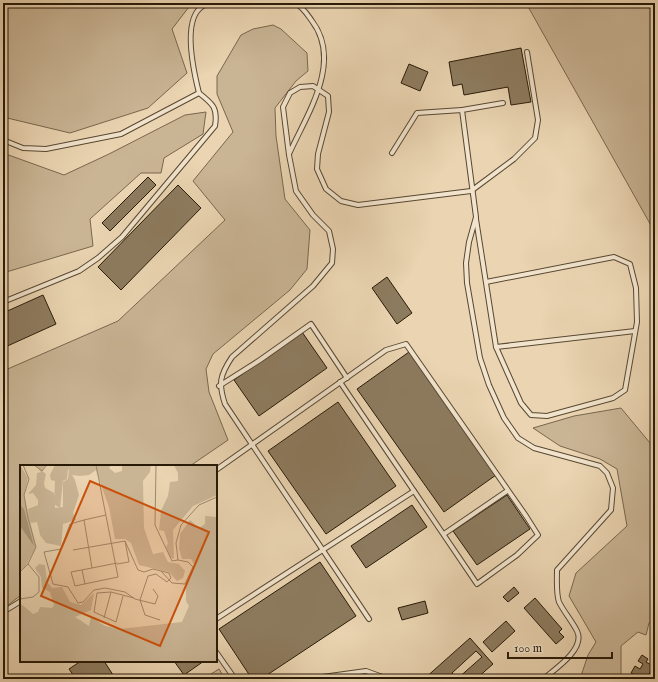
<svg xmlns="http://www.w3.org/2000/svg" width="658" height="682" viewBox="0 0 658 682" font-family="'IM FELL English',serif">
  <rect width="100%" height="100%" fill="#ead4b1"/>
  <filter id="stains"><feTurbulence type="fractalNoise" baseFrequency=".005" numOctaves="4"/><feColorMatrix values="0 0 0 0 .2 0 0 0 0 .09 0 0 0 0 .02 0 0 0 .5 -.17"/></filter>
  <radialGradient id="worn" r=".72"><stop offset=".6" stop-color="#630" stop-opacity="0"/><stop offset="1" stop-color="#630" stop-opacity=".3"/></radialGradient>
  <g fill="#c9b494" stroke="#78674e">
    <polygon points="3,3 192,3 172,29 187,73 148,108 70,133 3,117"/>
    <polygon points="526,3 655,3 655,237 653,229"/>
    <polygon points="273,25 281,29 307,53 308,71 296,81 275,108 276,136 285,199 310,230 307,269 290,290 213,354 206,369 209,392 228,440 190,466 21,466 21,595 3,609 3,371 118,321 225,220 193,181 233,132 217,94 217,76 241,35 253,29"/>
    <polygon points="206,112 203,134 164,158 161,173 141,173 90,219 93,246 3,273 3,153 64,175 109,154 185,115"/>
    <polygon points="621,408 655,449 655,618 649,623 646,635 638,632 621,646 621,679 580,679 588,655 596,642 569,596 576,573 627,526 617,469 600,459 560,446 533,428 574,416"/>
    <polygon points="219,669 225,679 203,679"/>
  </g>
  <g fill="#8d7b5f" stroke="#281a07">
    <polygon points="521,48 531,102 511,105 508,87 464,95 462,84 453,86 449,62"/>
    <polygon points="409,64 428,72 420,91 401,83"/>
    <polygon points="148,177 156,185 110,231 102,223"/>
    <polygon points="178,185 201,208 121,290 98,267"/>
    <polygon points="387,277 412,313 397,324 372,288"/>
    <polygon points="43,295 56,324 3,348 3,313"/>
    <polygon points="302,332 327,368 259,416 234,380"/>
    <polygon points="409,352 496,475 444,512 357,389"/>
    <polygon points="338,402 396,486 326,534 268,451"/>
    <polygon points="507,495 530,529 477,565 453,531"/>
    <polygon points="412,505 427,527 366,568 351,546"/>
    <polygon points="320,562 356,616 261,679 252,679 219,629"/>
    <polygon points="514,587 519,593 508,602 503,597"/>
    <polygon points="535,598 562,629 559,632 564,637 556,644 524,608"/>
    <polygon points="425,601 428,613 402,620 398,608"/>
    <polygon points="506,621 515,631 492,652 483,642"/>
    <polygon points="470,638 493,664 476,679 457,679 482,657 476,651 452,673 457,679 445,678 424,679"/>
    <polygon points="642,655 648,659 646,662 653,666 655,662 655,672 652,670 649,674 655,679 644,679 645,678 640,675 639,677 631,673 635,666 640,669 643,664 638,661"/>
    <polygon points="81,661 104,661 115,678 76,679 69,669"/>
    <polygon points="174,661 204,661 184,675"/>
  </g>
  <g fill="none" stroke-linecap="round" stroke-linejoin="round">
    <g stroke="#584832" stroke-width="6">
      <g id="lane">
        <path d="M199,93C194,73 181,19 203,6C206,4 212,4 215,3"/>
        <polyline points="462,110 503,103"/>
        <path d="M3,140L23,148L46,149L121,134L199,93C213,104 218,108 215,126L122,237L98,258L79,271L3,302"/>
        <path d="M392,153L417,113L462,110L476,217L469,242L466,263L467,283L480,358L489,385L504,418L518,438L534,448L600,466L607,473L613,488L611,510L557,570C557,580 556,593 559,602C564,612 572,621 577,631C586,649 554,670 543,679"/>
        <path d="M289,154C307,114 343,62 312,21C307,14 303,7 295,3"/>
        <polyline points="476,219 496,347 521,403 531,415 547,416 613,398 625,390 637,322 636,288 630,264 614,257 486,282"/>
        <polyline points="496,347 635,331"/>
        <polyline points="219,386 260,360 311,324 347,378"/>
        <polyline points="216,470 386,350 406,344 526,516 538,535 517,555 477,584 414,491"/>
        <polyline points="444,534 507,491"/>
        <polyline points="3,612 21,601"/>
        <polyline points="216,619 414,491 340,382"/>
        <path d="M369,619L225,404C218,383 220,375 232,357L313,286L332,263L333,249L329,231L313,215L296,191L289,155L283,107L290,93L300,87L313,86L328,96L329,112L318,154L317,169L326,189L341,201L358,205L471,191L514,159L535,138L538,120L527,52"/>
        <polyline points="216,652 235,679"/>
        <polyline points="308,679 366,671 388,679"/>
      </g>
    </g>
    <use href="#lane" stroke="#f1e3cc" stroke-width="4"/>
  </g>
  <g transform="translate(20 465)">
    <rect width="197" height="197" fill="#ead4b1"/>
    <path d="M0,0L8,13L4,30L16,82L5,102L0,106ZM15,0H26L22,6L26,9L24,18L25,23L34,28L35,43L43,42V17L48,14L49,5L55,15L59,30L53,48L56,55L43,59L41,81L26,78L20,70L17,57L11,58L9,54L8,44L18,40V35L13,28L8,29L16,20L17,8L21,7ZM35,0H74L76,5L69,10L60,11L52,10L48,4L47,14L43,16L40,43L34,39L35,16L31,15L30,10ZM74,0H91L89,3L95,8L102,6V0H131L130,7L123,16L124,63L133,89L143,87L148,97L159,99L165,106L163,113L157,116L149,107L119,100L111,78L105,74H95L89,42ZM154,0H197V30L173,41L153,65L154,94L150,92L146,82L148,78L144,66L139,65L141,46L148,31L150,17L158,16V8ZM185,51L197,52V197H0V138L13,149L18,147L20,142L32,143L34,140L30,127L22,123L21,112L15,103L19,99L25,100L27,117L32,123L42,122L50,137L61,140L74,128L71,145L55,152L69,161L71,152L85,161L100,164L162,157L169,141L166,136V122L175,101L171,94H162L159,84L160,69L170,55L179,63L185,59Z" fill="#c9b494"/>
    <path d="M0,40L4,44L14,81L0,61Z" fill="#a89577"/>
    <path fill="none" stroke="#9c8a6d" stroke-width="1" d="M14,0L22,6L27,0M136,0L135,60L152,96L158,95L156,78L161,60L179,40L197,32M86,50L64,55L72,103L97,98M64,55L50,59L41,84L24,87L33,119L48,122L58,138L63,137L74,125L85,123L105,127L115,134L135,139L138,131L133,124M53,85L105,76L118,105L124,107L133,104L149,108L151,113L147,117L136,109L128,111L120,135L125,150L140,155M97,99L109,97L105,76M72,103L51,107L55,121L98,112L76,0M62,105L65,119M141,106L152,118L165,119L173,102L168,97L158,95M0,107L8,99L16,82L8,53L4,30L9,14L3,0M103,131L96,157L74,147L77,128L91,127L114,133M0,134L13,132L19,127V112L8,99M84,153L91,127"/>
    <path fill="#cb500b" fill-opacity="0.15" stroke="#cb500b" stroke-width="2" d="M70,16L189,67L140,181L21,131Z"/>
    <rect width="197" height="197" fill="none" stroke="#281a07" stroke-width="2"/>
  </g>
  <rect width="658" height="682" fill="none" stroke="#ead4b1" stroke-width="16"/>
  <rect x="4" y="4" width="650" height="674" fill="none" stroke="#281a07" stroke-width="2"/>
  <rect x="8" y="8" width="642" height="666" fill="none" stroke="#281a07"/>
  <path d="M508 652v6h104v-6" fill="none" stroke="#281a07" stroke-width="2"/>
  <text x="514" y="652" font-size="12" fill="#281a07" stroke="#f1e3cc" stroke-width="3" paint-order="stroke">100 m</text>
  <rect width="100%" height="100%" filter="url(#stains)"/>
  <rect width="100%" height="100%" fill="url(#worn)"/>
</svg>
